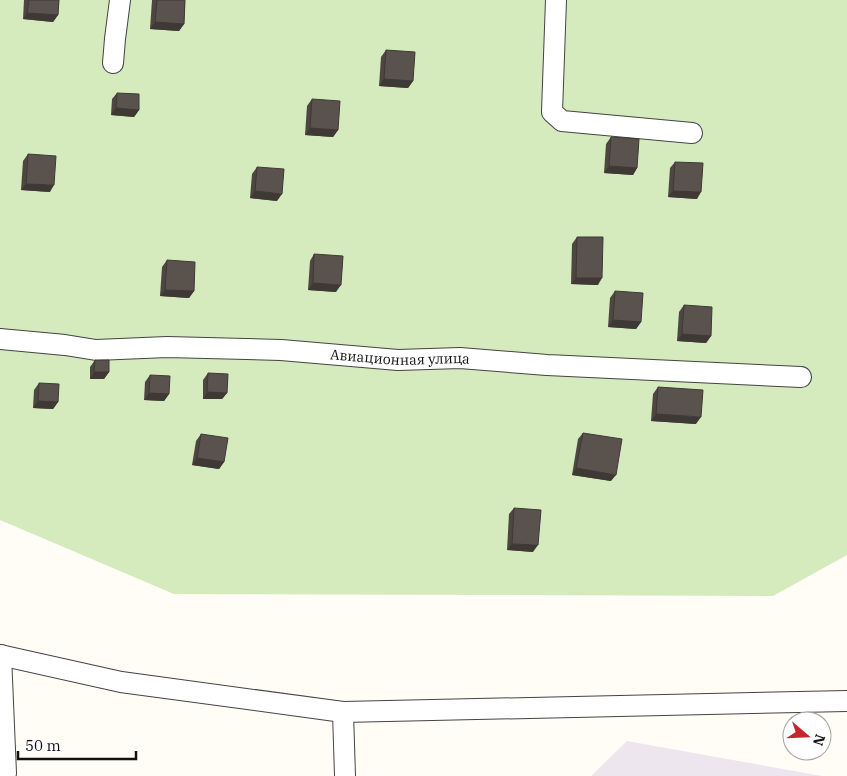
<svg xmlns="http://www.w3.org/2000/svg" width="847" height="776" viewBox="0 0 847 776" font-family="'IBM Plex Serif',serif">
  <rect width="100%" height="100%" fill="#fffdf5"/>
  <polygon fill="#eee6ef" points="627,741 822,776 591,776"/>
  <polygon fill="#d5ebbd" points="0,0 847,0 847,555 773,596 174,594 0,520"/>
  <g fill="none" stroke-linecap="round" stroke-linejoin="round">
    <g stroke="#444" stroke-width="22">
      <g id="minor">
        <polyline points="556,0 552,112 562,121 692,133"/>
        <polyline points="113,63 115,39 120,0"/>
        <path id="s1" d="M0,339L65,345L96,350L167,347L281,350L398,360L460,358L547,365L801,377"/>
        <polyline points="0,655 121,682 343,712 847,701"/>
        <polyline points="1,655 6,773"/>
        <polyline points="343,712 345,776"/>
      </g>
    </g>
    <use href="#minor" stroke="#fff" stroke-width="20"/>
  </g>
  <g fill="#4d4742">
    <polygon points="24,0 59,0 58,15 53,22 23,19"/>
    <polygon points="152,0 185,0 184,24 179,31 150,29"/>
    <polygon points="386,50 413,81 408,88 379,86 381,57"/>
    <polygon points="117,93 139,110 134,117 111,115 112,99"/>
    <polygon points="312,99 338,130 333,137 305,135 307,106"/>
    <polygon points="611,137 637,168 633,175 604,173 606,144"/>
    <polygon points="28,154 50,192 21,190 23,161"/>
    <polygon points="675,162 697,199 668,197 670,168"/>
    <polygon points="257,167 277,201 250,198 252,174"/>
    <polygon points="577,237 598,285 571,284 572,244"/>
    <polygon points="314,254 336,292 308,290 310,261"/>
    <polygon points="167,260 194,291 189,298 160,296 162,267"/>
    <polygon points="615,291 641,322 636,329 608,327 610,298"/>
    <polygon points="684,305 711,336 706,343 677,341 679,312"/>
    <polygon points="95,360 109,372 104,379 90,379 90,367"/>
    <polygon points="208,373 227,393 222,399 203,399 203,380"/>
    <polygon points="150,375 169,394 164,401 144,400 145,382"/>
    <polygon points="39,383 58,402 53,409 33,408 34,390"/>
    <polygon points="658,387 696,424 651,421 653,394"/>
    <polygon points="583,433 611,481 572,475 578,439"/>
    <polygon points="201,434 224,462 219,469 192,465 196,441"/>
    <polygon points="514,508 533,552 507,550 509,514"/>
  </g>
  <g fill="#3f3936">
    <polygon points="27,13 58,15 53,22 23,19"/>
    <polygon points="155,22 184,24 179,31 150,29"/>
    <polygon points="384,79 413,81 408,88 379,86"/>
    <polygon points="116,108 139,110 134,117 111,115"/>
    <polygon points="310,128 338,130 333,137 305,135"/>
    <polygon points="609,166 637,168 633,175 604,173"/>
    <polygon points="26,184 54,185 50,192 21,190"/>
    <polygon points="255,191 282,194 277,201 250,198"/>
    <polygon points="673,191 701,192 697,199 668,197"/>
    <polygon points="576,278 602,278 598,285 571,284"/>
    <polygon points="313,283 341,285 336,292 308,290"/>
    <polygon points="165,290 194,291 189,298 160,296"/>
    <polygon points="613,320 641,322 636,329 608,327"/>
    <polygon points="682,334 711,336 706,343 677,341"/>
    <polygon points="94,372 109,372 104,379 90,379"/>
    <polygon points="207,392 227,393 222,399 203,399"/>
    <polygon points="149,393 169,394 164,401 144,400"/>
    <polygon points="38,401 58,402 53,409 33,408"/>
    <polygon points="656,414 701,417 696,424 651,421"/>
    <polygon points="197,458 224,462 219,469 192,465"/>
    <polygon points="576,468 616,475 611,481 572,475"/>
    <polygon points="512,544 538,545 533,552 507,550"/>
  </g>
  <g fill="#5a524d" stroke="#3f3936">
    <polygon points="29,0 59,0 58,15 27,13"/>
    <polygon points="157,0 185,0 184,24 155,22"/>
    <polygon points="386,50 415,52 413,81 384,79"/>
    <polygon points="117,93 139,94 139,110 116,108"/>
    <polygon points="312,99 340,101 338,130 310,128"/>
    <polygon points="611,137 639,139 637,168 609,166"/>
    <polygon points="28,154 56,156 54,185 26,184"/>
    <polygon points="675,162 703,163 701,192 673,191"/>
    <polygon points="257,167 284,169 282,194 255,191"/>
    <polygon points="577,237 603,237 602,278 576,278"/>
    <polygon points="314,254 343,256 341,285 313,283"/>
    <polygon points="167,260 195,262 194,291 165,290"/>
    <polygon points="615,291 643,293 641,322 613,320"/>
    <polygon points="684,305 712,307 711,336 682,334"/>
    <polygon points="95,360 109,360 109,372 94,372"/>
    <polygon points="208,373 228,374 227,393 207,392"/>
    <polygon points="150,375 170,376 169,394 149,393"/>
    <polygon points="39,383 59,384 58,402 38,401"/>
    <polygon points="658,387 703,390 701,417 656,414"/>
    <polygon points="583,433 622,439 616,475 576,468"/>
    <polygon points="201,434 228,438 224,462 197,458"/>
    <polygon points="514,508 541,510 538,545 512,544"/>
  </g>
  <g text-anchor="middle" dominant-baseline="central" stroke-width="5" stroke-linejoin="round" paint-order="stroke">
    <g font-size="14" fill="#111" stroke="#fff">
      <text stroke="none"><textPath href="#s1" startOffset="401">Авиационная улица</textPath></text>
    </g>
  </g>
  <g transform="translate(807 736) rotate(109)"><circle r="24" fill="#ffffff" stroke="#a0a0a0"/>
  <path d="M0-4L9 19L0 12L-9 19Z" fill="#c4262e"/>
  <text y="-8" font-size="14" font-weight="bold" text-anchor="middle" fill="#111111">N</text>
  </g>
  <path d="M18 751v8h118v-8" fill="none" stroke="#111111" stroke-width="2.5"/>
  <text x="25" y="751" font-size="15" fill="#111111" stroke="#ffffff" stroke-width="4" paint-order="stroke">50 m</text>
</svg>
